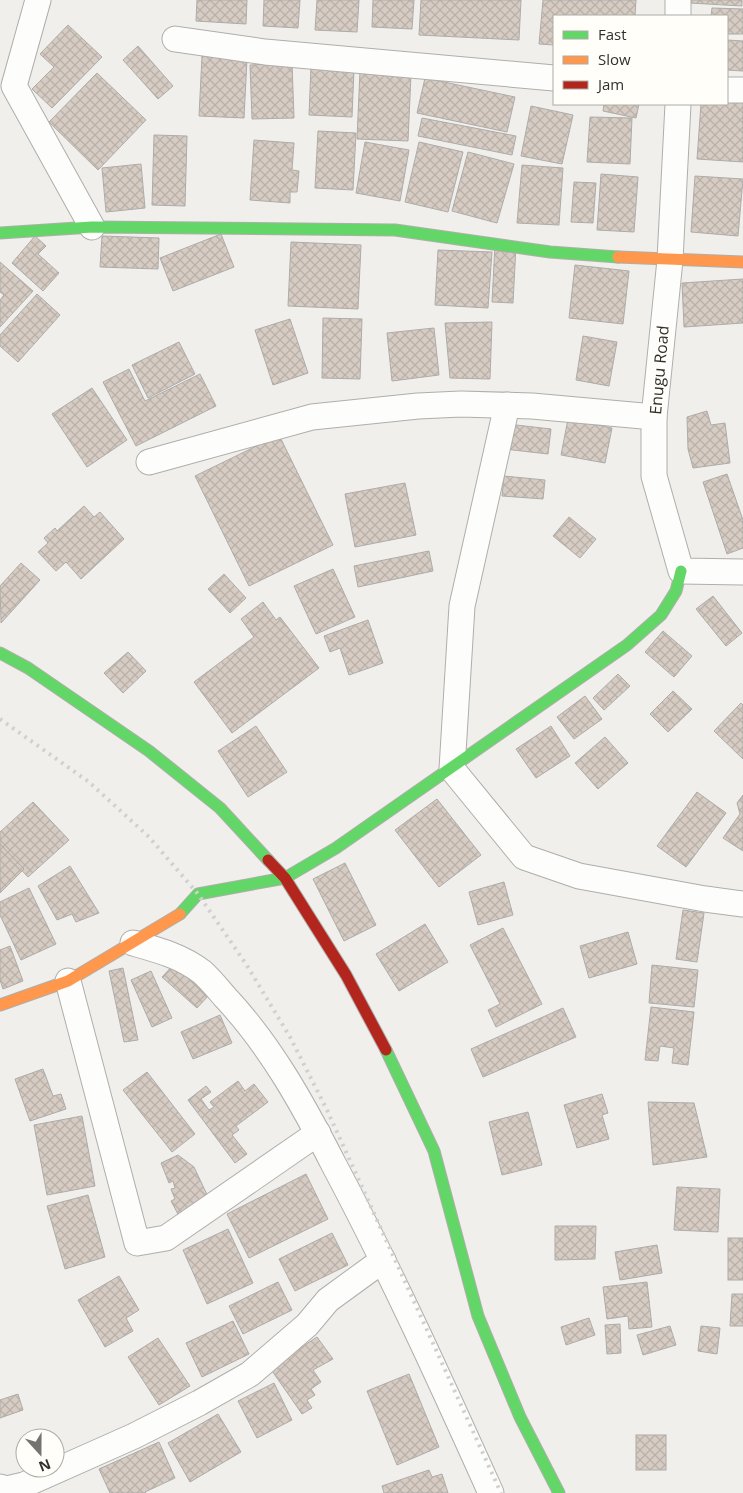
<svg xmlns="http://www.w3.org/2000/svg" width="743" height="1493" viewBox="0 0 743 1493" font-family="'Open Sans',sans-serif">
  <defs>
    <pattern id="building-cross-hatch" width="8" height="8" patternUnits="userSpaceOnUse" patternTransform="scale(1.25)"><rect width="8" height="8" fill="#d7ccc3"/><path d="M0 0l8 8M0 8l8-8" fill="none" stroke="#b9b0a8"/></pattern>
  </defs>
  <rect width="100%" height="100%" fill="#f0efeb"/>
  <g fill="url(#building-cross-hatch)" stroke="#adacaa">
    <polygon points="197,0 247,0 246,24 196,21"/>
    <polygon points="264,0 300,0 298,28 263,26"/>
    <polygon points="317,0 359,0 357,32 315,30"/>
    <polygon points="373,0 414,0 412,29 372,27"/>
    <polygon points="421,0 521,0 519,40 419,35"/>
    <polygon points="543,0 636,0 635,16 554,16 554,45 539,44"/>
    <polygon points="690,0 742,0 742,6 690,3"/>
    <polygon points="712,8 743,9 743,34 727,34 727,16 711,16"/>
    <polygon points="68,25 102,57 52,108 32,89 54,67 40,54"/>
    <polygon points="727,40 743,41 743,71 727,70"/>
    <polygon points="138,46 173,86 158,99 123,60"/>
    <polygon points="202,56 247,59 244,118 199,116"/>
    <polygon points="292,63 294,118 252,119 250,65"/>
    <polygon points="311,67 354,69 352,117 309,115"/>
    <polygon points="360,71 411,74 408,141 357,139"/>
    <polygon points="97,73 146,120 98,170 49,122"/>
    <polygon points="425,78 515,97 507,132 417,113"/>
    <polygon points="727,100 743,101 743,162 697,159 701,104 727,104"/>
    <polygon points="604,104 639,104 636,118 603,111"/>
    <polygon points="531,106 573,115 562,164 521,156"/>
    <polygon points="590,117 632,118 630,164 587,162"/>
    <polygon points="422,118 516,136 512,155 418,136"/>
    <polygon points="318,131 356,133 353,190 315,188"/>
    <polygon points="154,135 187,136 185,206 152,205"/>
    <polygon points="254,140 294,143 292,170 299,171 297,192 290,192 290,203 250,200"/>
    <polygon points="365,142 409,150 400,201 356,193"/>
    <polygon points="419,142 463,152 448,212 405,202"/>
    <polygon points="468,152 514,164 497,223 452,211"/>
    <polygon points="141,164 145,208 106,212 102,168"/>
    <polygon points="522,165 563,168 559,225 517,223"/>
    <polygon points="601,174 638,177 634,232 597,230"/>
    <polygon points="695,176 743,179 738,236 691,232"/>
    <polygon points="574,182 596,183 593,223 571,222"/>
    <polygon points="221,234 234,267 173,291 160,258"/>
    <polygon points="35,236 46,246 38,254 59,273 43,291 12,263"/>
    <polygon points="102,236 159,238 158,269 100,267"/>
    <polygon points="291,242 361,245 358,309 288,306"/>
    <polygon points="495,245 516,246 513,303 492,302"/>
    <polygon points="438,250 492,252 488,308 435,305"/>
    <polygon points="0,262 33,291 0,327 0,300 4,295 0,292"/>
    <polygon points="575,265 629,271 623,324 569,318"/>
    <polygon points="743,279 743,323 684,327 682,283"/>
    <polygon points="37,294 60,315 18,362 0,346 0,335"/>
    <polygon points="323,318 362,319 360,379 322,378"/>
    <polygon points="290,319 308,373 273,385 255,330"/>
    <polygon points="492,322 490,379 450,378 445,323"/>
    <polygon points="434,328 439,375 392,381 387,333"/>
    <polygon points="583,336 617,342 609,386 576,380"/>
    <polygon points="179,342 195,374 148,398 132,365"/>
    <polygon points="129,369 145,401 200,374 216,406 136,446 103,382"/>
    <polygon points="92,388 127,440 87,467 52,414"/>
    <polygon points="707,411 711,425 725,423 730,463 693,468 688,449 687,417"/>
    <polygon points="568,419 612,428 605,463 561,455"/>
    <polygon points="516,425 551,429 548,454 504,449"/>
    <polygon points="279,435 333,545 249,586 195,476"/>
    <polygon points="727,474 743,520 743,548 727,554 703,482"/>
    <polygon points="504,476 545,480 543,499 502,496"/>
    <polygon points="405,483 416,535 355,547 345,494"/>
    <polygon points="84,506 94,517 100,512 124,539 81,579 66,562 56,571 38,552 48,543 44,538 55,528 57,531"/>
    <polygon points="569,517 596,539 580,558 553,536"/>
    <polygon points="429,551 433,571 358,587 354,566"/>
    <polygon points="21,563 40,580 1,623 0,586"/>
    <polygon points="333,569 355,617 316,634 294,586"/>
    <polygon points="224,574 246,598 230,613 208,589"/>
    <polygon points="713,596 742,633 726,646 696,609"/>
    <polygon points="263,602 276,620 280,617 319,668 232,733 194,682 254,637 241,619"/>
    <polygon points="368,620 383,663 349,675 340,648 330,652 324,636"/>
    <polygon points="663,631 692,656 674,677 645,652"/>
    <polygon points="128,652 146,671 123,693 104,673"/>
    <polygon points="618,674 630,686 604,710 593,698"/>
    <polygon points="673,691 692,709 668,732 650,714"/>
    <polygon points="585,696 602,719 574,739 557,717"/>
    <polygon points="741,703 743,705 743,759 714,731"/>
    <polygon points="256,726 287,772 248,797 218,751"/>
    <polygon points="551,726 570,756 536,778 516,749"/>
    <polygon points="605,737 628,763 598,789 575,763"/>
    <polygon points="697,792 726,813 686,867 657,846"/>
    <polygon points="743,795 743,851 723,838 740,814 737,803"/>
    <polygon points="437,799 481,855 439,887 395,830"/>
    <polygon points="33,802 69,840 28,877 0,847 0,832"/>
    <polygon points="0,844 24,869 0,893"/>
    <polygon points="345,863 376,925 344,941 313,879"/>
    <polygon points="70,866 99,913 76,922 72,914 57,920 38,886"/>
    <polygon points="504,882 513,915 478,925 469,892"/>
    <polygon points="29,888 56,944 21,960 0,915 0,902"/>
    <polygon points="683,910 704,913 697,962 676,959"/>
    <polygon points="425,924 448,962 399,991 376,954"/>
    <polygon points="503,928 542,1004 496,1027 488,1010 500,1004 470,945"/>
    <polygon points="628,932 637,964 589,978 580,946"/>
    <polygon points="10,946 23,981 3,989 0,980 0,950"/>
    <polygon points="176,962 210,994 197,1008 162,977"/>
    <polygon points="652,965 698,970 694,1007 649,1003"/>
    <polygon points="123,968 138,1040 124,1042 109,971"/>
    <polygon points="151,971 172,1018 152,1027 131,980"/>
    <polygon points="651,1007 694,1012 688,1065 672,1063 674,1048 660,1046 658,1061 645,1060"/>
    <polygon points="563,1008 576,1037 483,1077 471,1049"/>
    <polygon points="220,1015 232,1043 193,1059 181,1032"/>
    <polygon points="43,1069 53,1096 61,1094 66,1109 30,1121 15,1079"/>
    <polygon points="147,1072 195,1134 172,1152 123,1090"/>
    <polygon points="238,1081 245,1091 254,1084 268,1102 236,1126 239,1130 232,1135 247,1154 235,1163 188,1100 206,1086 211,1092 201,1099 209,1110 214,1107 210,1102"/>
    <polygon points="602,1094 608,1113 602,1115 609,1139 577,1148 564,1105"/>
    <polygon points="648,1102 694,1103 707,1157 653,1165"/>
    <polygon points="528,1112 542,1165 502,1175 489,1122"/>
    <polygon points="82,1116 95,1186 47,1195 34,1125"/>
    <polygon points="178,1155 194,1167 210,1201 179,1216 171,1201 175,1199 171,1189 175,1188 173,1181 169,1183 161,1163"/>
    <polygon points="306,1174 328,1219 249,1258 227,1214"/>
    <polygon points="677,1187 720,1189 718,1232 674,1230"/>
    <polygon points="88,1195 105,1257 65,1269 47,1206"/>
    <polygon points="555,1226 596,1226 595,1259 555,1260"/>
    <polygon points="228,1229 253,1283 207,1304 183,1250"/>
    <polygon points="332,1233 348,1265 295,1291 279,1259"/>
    <rect x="728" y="1238" width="15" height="42"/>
    <polygon points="657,1245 662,1273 620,1280 615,1252"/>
    <polygon points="119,1276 139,1310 126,1318 133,1331 105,1347 78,1300"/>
    <polygon points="278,1282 292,1310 243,1334 229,1306"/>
    <polygon points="647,1282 652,1327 629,1329 628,1316 607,1319 603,1287"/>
    <polygon points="732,1294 743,1294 743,1326 730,1326"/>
    <polygon points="589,1318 595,1335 566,1345 561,1327"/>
    <polygon points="233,1321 249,1354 202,1377 186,1343"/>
    <polygon points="620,1324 621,1353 607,1354 605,1325"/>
    <polygon points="670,1326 676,1345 643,1355 637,1335"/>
    <polygon points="701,1326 720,1328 717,1354 698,1351"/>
    <polygon points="317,1337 333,1359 313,1370 321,1382 311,1389 315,1395 307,1400 312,1408 302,1414 270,1368 295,1344 299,1349"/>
    <polygon points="158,1338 190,1386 159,1405 128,1357"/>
    <polygon points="409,1374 439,1447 397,1465 367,1391"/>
    <polygon points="274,1383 292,1420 257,1438 238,1401"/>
    <polygon points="18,1394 23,1410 0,1418 0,1400"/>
    <polygon points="218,1414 241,1452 190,1482 168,1443"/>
    <rect x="636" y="1435" width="30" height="35"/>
    <polygon points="159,1442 175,1478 145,1492 146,1493 110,1493 99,1469"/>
    <polygon points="429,1470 432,1477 442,1474 448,1493 384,1493 382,1486"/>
  </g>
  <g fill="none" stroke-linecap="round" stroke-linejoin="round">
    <g stroke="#afaeab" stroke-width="27">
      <g id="street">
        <polyline points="38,0 14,86 92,227"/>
        <polyline points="678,0 678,16"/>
        <polyline points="175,39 265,52 554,78"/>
        <polyline points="727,90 743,90"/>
        <polyline points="678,104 670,260 654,417 654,476 681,571 743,572"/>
        <polyline points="507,405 462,606 452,769 524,857 579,876 705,899 743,904"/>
        <polyline points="149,462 312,417 418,406 461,404 532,406 654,417"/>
        <path d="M133,943C158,950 181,956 202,972C210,979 218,989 225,997C271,1046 304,1106 334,1165C391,1272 441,1382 491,1493"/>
        <polyline points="68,981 137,1243 166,1238 318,1133"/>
        <polyline points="0,1487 7,1489 24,1485 134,1436 199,1403 250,1374 307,1325 328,1300 383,1260"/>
      </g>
    </g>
    <g stroke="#afaeab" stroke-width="13">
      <g id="fast">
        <polyline points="0,233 92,227 395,230 550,252 618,257"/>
        <polyline points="0,653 28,668 149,751 220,808 268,860"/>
        <polyline points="180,914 198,894 285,878 336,848 627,645 661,615 676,591 681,571"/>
        <polyline points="386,1050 434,1151 478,1316 520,1417 559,1493"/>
      </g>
    </g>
    <g stroke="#afaeab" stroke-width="13">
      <g id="slow">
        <polyline points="618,257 743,262"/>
        <polyline points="0,1005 68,981 180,914"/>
      </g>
    </g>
    <g stroke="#afaeab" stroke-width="13">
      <polyline id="jam" points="268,860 285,878 346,975 386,1050"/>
    </g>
    <use href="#street" stroke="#fdfdfc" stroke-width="25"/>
    <use href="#fast" stroke="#63d668" stroke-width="11"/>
    <use href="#slow" stroke="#ff974d" stroke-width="11"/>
    <use href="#jam" stroke="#b3261e" stroke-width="11"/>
    <polyline stroke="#d0d0cf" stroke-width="4" stroke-dasharray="2.5 5" stroke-linecap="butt" points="0,719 89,782 149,837 198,894 246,964 290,1037 327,1110 501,1493"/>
  </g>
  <g text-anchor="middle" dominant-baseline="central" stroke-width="4" stroke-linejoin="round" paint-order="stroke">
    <g font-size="16" fill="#30302d" stroke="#fffef9">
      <text transform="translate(659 370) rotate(-85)">Enugu Road</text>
    </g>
  </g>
  <rect x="553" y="15" width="175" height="90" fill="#fffef9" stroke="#acaca7"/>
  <rect x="563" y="31" width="25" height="8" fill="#63d668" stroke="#acaca7"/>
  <text x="598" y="40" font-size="15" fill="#30302d">Fast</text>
  <rect x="563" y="56" width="25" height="8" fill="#ff974d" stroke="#acaca7"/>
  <text x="598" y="65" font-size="15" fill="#30302d">Slow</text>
  <rect x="563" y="81" width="25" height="8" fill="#b3261e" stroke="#acaca7"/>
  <text x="598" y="90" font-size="15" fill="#30302d">Jam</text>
  <g transform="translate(40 1453) rotate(159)"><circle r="24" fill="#fffef9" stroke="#acaca7"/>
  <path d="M0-4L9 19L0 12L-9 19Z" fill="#737370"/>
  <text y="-8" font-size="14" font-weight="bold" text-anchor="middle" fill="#30302d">N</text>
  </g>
</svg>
